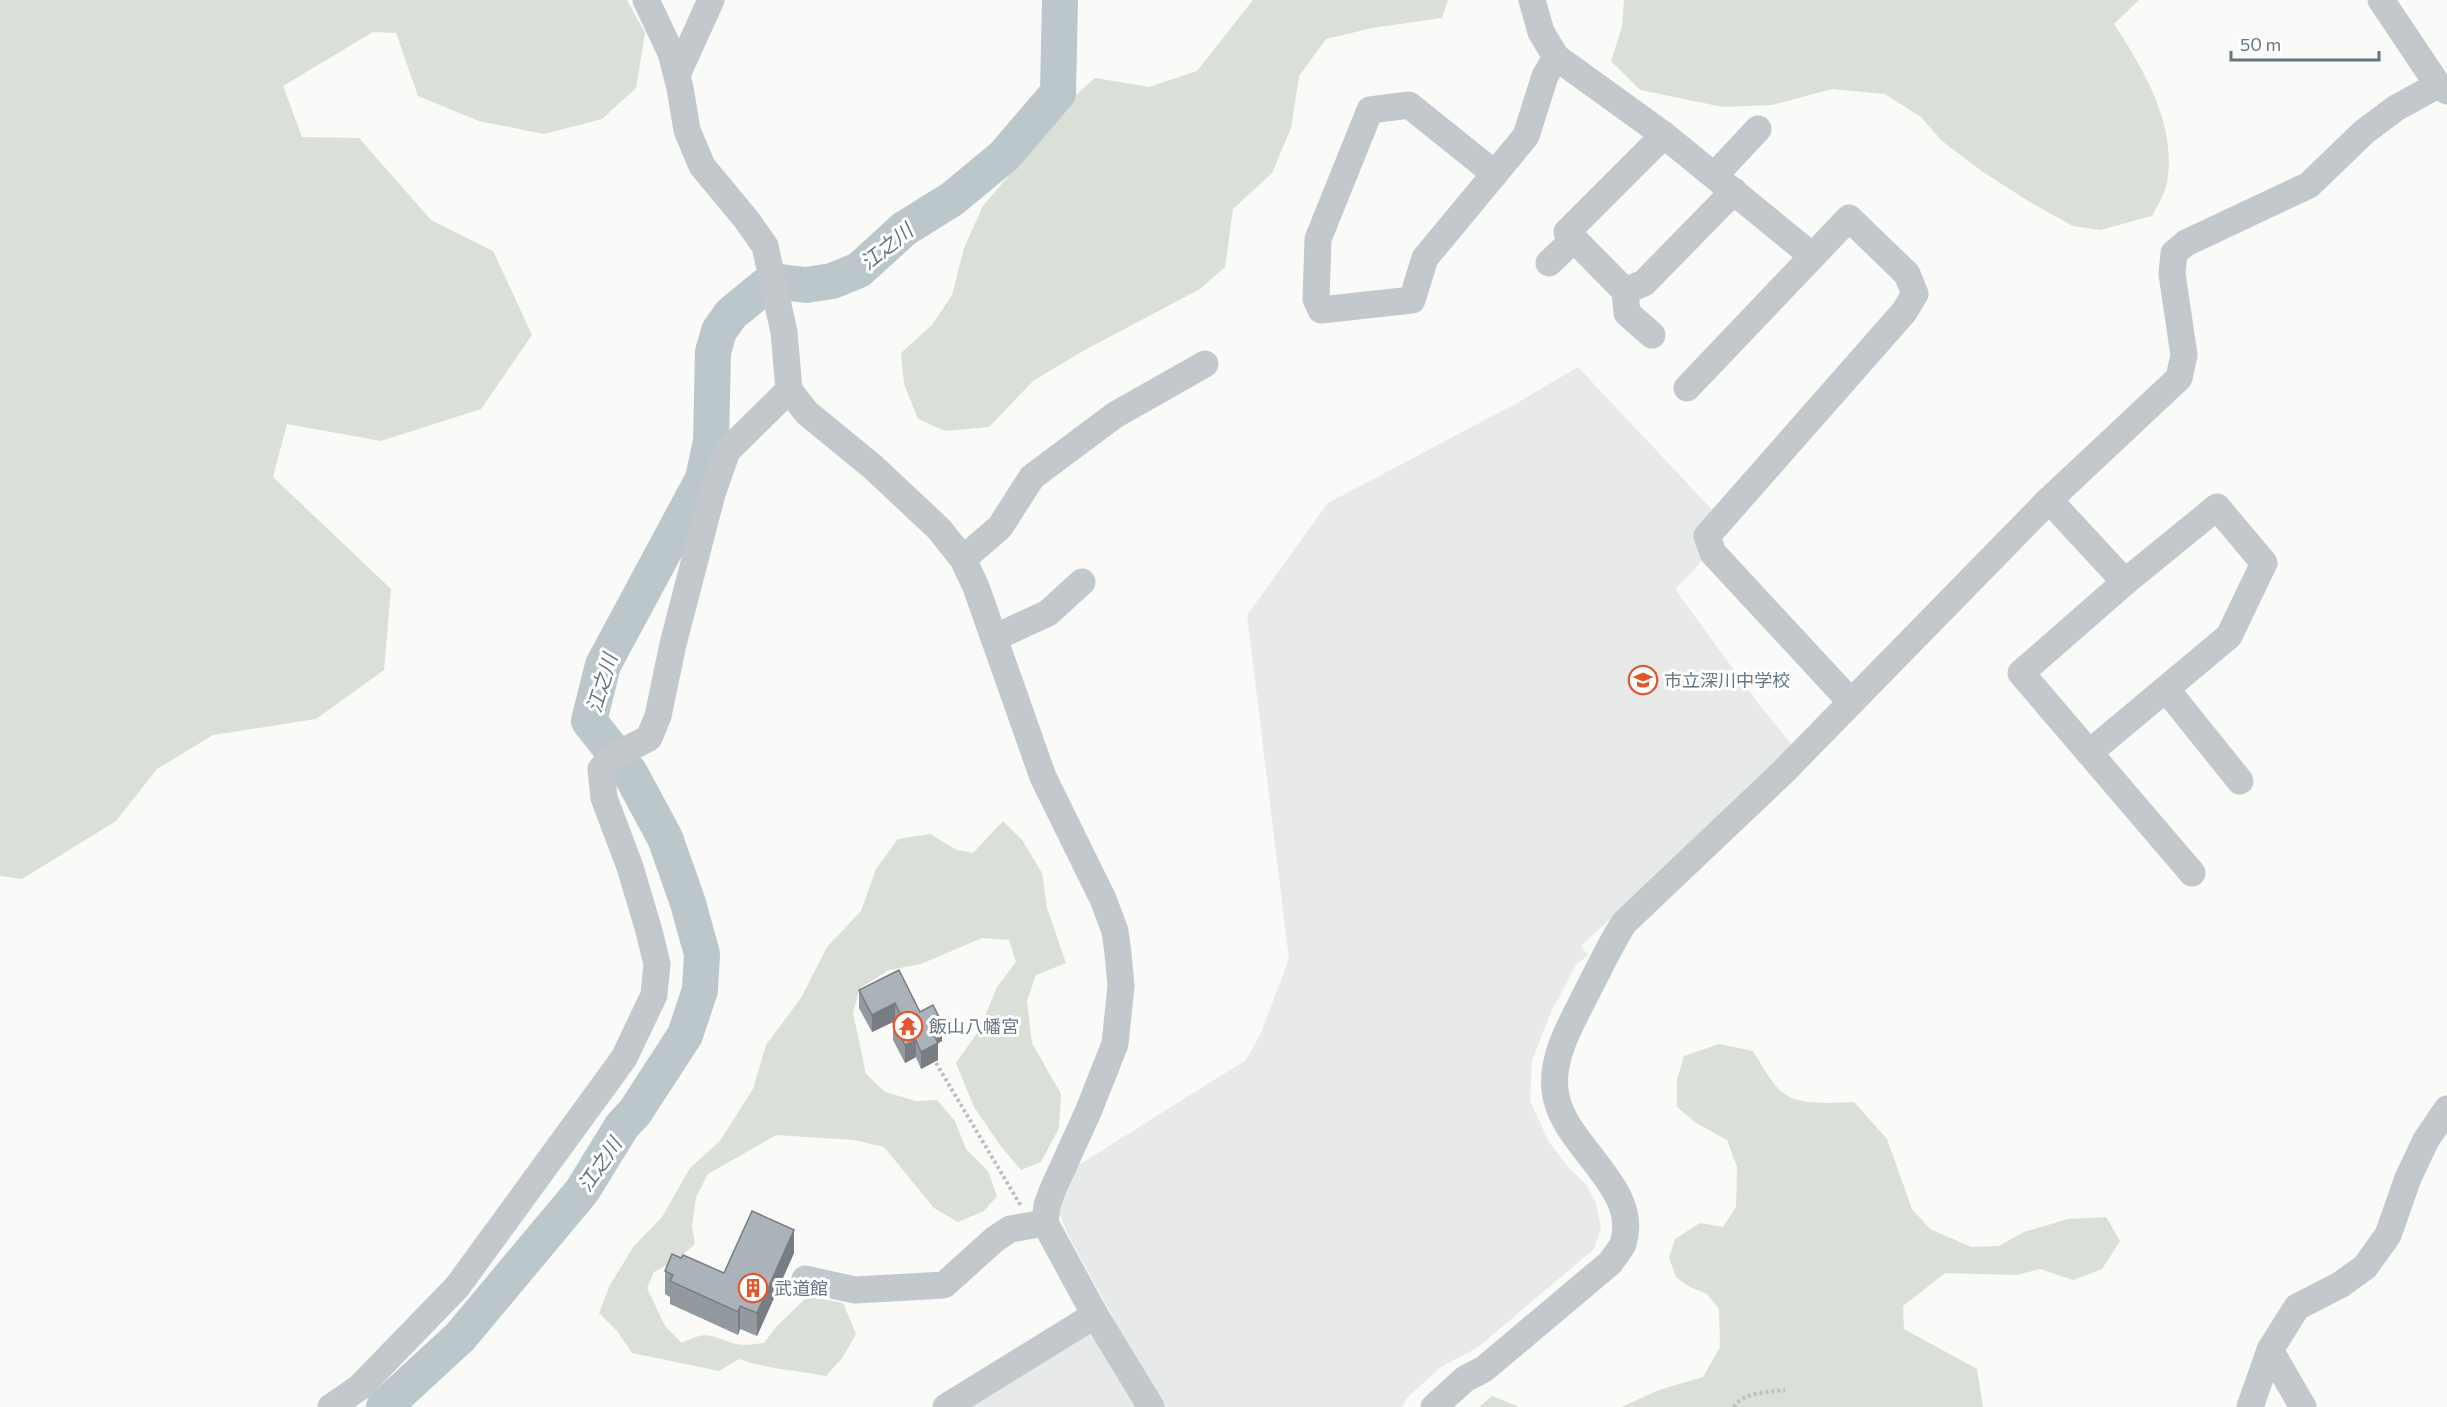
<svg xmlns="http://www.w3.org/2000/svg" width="2447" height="1407" viewBox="0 0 2447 1407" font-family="Commissioner,'Noto Sans JP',sans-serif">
  <rect width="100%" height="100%" fill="#fafaf8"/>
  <polygon fill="#e8e9e9" points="1578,367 1717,515 1705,556 1694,570 1675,589 1761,707 1794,747 1581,946 1588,955 1576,965 1551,1012 1532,1061 1530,1101 1549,1142 1568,1167 1586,1184 1596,1203 1601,1227 1594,1249 1477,1348 1441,1367 1407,1398 1402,1407 965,1407 1112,1316 1067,1233 1057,1206 1069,1171 1246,1060 1261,1033 1289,959 1247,615 1328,503 1517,403"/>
  <g fill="#dadfd7">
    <polygon points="0,0 627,0 645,33 636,88 602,119 544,134 479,121 418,96 396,33 373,32 283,86 302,137 359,138 431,220 493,251 532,335 481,409 381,441 287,424 273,477 391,589 384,670 316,719 213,735 157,769 116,821 22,879 0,876"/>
    <polygon points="1253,0 1448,0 1442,18 1372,28 1326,39 1299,76 1291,128 1272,173 1233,209 1225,267 1200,289 1081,352 1033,381 989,427 945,431 918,419 904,384 901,353 932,325 952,295 964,248 983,206 1031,149 1059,110 1095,78 1149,87 1197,71"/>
    <path d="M1624,0H2139L2114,24C2144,70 2177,125 2167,182C2165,194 2157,206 2152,216L2100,230L2073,226L2033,204L1983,172L1942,141L1921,117L1885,94L1832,89L1772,105L1723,107L1640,90L1611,61L1622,27Z"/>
    <path d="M1003,821L1022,840L1042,873L1047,908L1066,963L1036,975L1027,1001L1032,1043L1061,1094L1059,1128L1041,1162L1021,1170L1002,1148L974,1107L956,1063L979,1030L997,987L1016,962L1009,940L982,938L921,964L889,970L860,988L853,1013L866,1074L885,1092L916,1101L937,1100L955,1121L966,1149L988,1171L997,1196L984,1211L958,1222L934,1208L884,1147L854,1140L776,1135L708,1174L696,1197L692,1226L695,1244L675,1261L654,1272L647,1288L665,1326L682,1343C710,1329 710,1337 736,1344C744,1346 755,1344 764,1343L777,1326L808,1296L843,1303L856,1334L843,1357L826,1376C796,1370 767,1369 739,1359L719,1371L632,1353L617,1331L599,1313L610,1285L634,1246L662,1217L690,1168L720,1141L753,1089L766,1045L801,998L827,947L861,911L876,869L898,839L930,834L957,850L973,853Z"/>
    <path d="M1719,1044L1753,1051C1763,1066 1772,1087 1788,1096C1802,1105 1837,1103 1854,1102L1887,1139L1912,1209L1930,1229L1971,1247L1999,1246L2024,1232L2068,1219L2106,1217L2120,1241L2102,1269L2073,1280L2040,1269L2017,1275L1945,1273L1903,1306L1904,1329L1977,1369L1983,1407H1622L1659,1390L1703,1377L1720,1347L1719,1309L1707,1294L1688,1286L1676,1277L1669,1258L1675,1239L1700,1223L1723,1227L1736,1207L1737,1167L1727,1140L1696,1123L1677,1107V1080L1684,1056Z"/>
    <polygon points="1492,1396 1517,1406 1518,1407 1479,1407"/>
  </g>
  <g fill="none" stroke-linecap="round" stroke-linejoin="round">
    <polyline stroke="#bbc7cb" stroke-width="36" points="384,1407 460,1337 582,1191 622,1126 635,1112 685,1035 700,990 702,954 688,903 665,838 630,773 589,721 603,665 703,479 711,441 713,352 719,331 731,314 765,286 781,282 806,285 832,281 859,270 904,229 952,199 1004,156 1058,93 1060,0"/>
    <g stroke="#bbbfc2" stroke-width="4" stroke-dasharray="3 3" stroke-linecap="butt">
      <polyline points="936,1063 1021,1206"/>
      <path d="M1734,1407C1742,1392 1769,1392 1785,1390"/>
    </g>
    <g stroke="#c3c8cc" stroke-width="27">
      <polyline points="646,0 671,53 680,88 687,130 702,166 746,219 765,246 784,332 789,390 807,413 873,467 939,529 963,559 976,587 1043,777 1103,899 1115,931 1118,954 1121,986 1115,1044 1088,1112 1053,1189 1047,1205 1045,1223 1095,1315 1151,1407"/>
      <polyline points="1532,0 1541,32 1556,57 1664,135 1811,255"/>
      <polyline points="2381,0 2438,85 2447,91"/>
      <polyline points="677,75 711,0"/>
      <polyline points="1664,135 1567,232 1625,291 1644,283 1734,191"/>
      <polyline points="1495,174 1409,105 1370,110 1318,239 1316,299 1321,310 1412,300 1425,258 1526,136 1545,76 1556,57"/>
      <polyline points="1715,175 1758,129"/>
      <polyline points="1549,263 1574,239"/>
      <polyline points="1625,291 1627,313 1652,335"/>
      <polyline points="1687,388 1849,218 1907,274 1915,294 1904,312 1707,536 1713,553 1851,702"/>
      <polyline points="2049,500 2125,582"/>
      <polyline points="963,559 1000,527 1032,477 1115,415 1205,364"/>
      <polyline points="994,638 1048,613 1082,582"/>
      <polyline points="2166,689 2240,781"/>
      <polyline points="2089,753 2229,636 2264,563 2217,507 2125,582 2021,673 2192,873"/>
      <polyline points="805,1279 855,1290 944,1285 995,1239 1010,1229 1045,1223"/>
      <polyline points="2270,1350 2303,1407"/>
      <polyline points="331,1407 360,1387 457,1287 624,1058 654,995 657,964 649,931 630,867 604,798 601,769 612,757 649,738 658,716 673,644 712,494 727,451 789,390"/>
      <polyline points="946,1407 1095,1315"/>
      <path d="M1434,1407L1465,1379L1484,1369L1610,1263C1614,1257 1620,1250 1623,1244C1642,1186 1560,1145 1555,1090C1551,1054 1574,1019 1589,988C1601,965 1610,945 1624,923L1783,772L2049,500L2179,378L2184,355L2172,274L2174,253L2186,243L2309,185L2364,132L2396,108L2438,85"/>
      <polyline points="2250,1407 2270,1350 2297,1307 2340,1285 2365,1267 2388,1235 2408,1178 2426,1140 2447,1109"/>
    </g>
  </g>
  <g fill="#929a9f">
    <polygon points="859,990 920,1012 942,1041 938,1043 938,1060 921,1069 916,1057 905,1063 893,1040 893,1023 895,1022 895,1021 872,1032 859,1008"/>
    <polygon points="794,1253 757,1336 740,1329 738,1335 670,1304 670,1297 665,1294 665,1271 681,1258 724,1273"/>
  </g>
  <g fill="#777d82">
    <polygon points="895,1003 895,1021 872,1032 872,1015"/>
    <polygon points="942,1023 942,1041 931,1047 931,1029"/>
    <polygon points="916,1040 916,1057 905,1063 905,1045"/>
    <polygon points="938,1043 938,1060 921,1069 921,1052"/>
    <polygon points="794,1230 794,1253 757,1336 757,1313"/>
    <polygon points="740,1306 740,1329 738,1335 738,1312"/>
  </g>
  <g fill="#aab3b9" stroke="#777d82" stroke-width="1.5">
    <polygon points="899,970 920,1012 933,1005 942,1023 931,1029 938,1043 921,1052 916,1040 905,1045 893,1023 902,1018 895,1003 872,1015 859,990"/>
    <polygon points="752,1211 794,1230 757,1313 740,1306 738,1312 670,1281 673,1275 665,1271 672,1254 681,1258 683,1255 724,1273"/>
  </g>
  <defs>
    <g id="school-ring" transform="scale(1.5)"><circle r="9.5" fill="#fff" stroke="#e4572e" stroke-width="1.5"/><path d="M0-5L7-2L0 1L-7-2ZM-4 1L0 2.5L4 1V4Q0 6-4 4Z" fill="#e4572e"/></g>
    <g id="temple-ring" transform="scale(1.5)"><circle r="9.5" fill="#fff" stroke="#e4572e" stroke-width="1.5"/><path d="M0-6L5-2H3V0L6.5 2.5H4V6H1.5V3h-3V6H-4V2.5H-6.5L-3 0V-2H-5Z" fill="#e4572e"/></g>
    <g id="building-ring" transform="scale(1.5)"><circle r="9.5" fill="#fff" stroke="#e4572e" stroke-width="1.5"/><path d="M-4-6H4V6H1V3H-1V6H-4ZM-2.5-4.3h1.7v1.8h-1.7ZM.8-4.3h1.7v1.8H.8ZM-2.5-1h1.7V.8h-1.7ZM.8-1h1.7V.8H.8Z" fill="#e4572e"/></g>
  </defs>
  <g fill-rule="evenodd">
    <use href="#school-ring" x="1643" y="680"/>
    <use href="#temple-ring" x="908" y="1026"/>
    <use href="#building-ring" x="753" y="1288"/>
  </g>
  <g text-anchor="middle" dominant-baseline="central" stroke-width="6" stroke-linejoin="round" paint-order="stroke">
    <g font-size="18" fill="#657683" stroke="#fff" text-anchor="start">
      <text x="1664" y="680">市立深川中学校</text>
      <text x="929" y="1026">飯山八幡宮</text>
      <text x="774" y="1288">武道館</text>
    </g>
    <g font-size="20" font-style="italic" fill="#60757c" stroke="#fff">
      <text transform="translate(886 246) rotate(-39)">江之川</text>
      <text transform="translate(601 683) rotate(-73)">江之川</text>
      <text transform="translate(599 1164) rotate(-56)">江之川</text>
    </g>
  </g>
  <path d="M2231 51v9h148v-9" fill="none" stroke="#657683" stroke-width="3"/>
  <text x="2240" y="51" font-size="18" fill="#657683" stroke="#ffffff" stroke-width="4.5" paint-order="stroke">50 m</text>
</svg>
